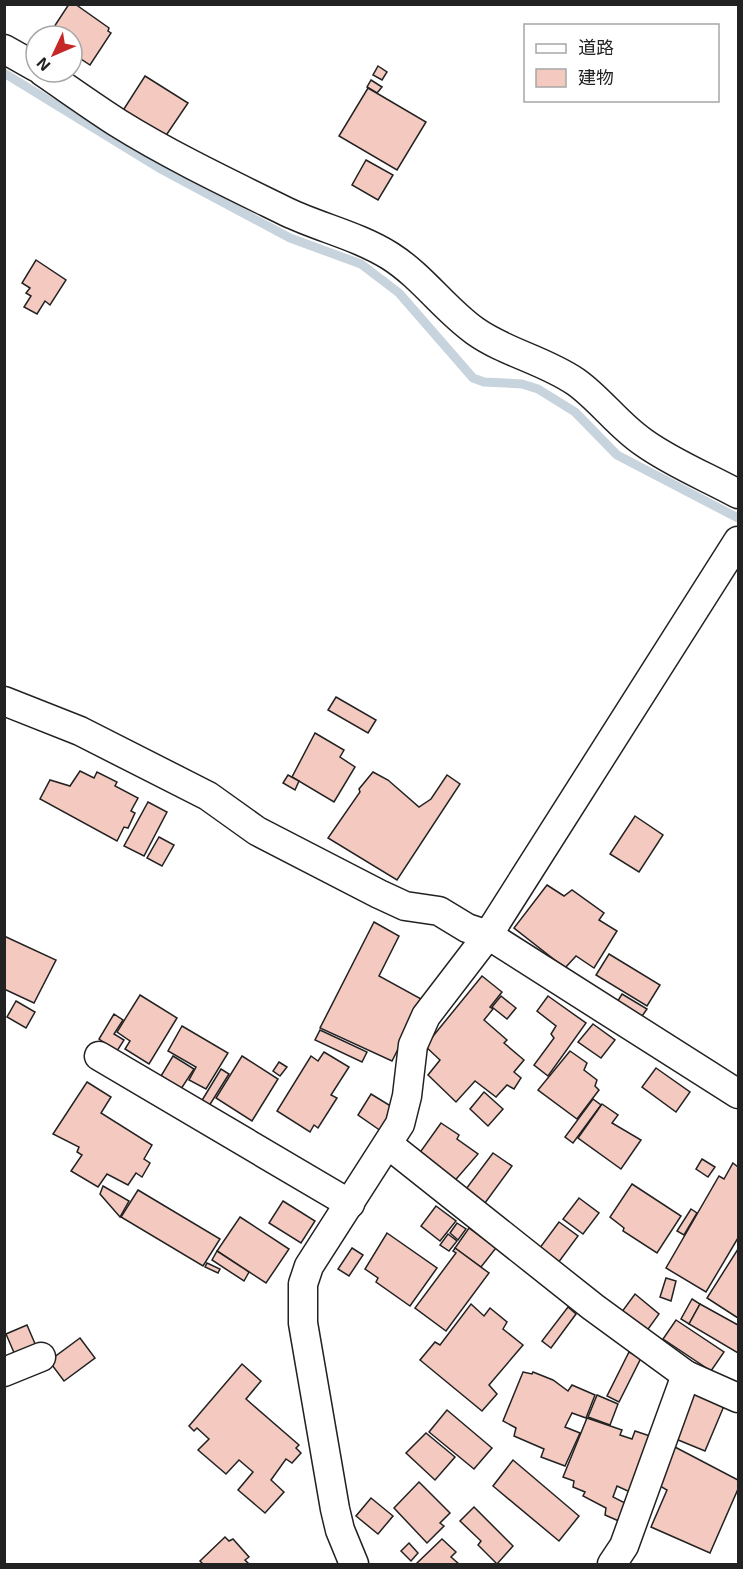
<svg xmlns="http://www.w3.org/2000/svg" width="743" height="1569" viewBox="0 0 743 1569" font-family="'Exo 2','Noto Sans JP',sans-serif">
  <rect width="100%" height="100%" fill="#fff"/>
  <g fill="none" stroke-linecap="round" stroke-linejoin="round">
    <polyline stroke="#c7d3dd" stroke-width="9" points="4,73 159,168 290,238 361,264 399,293 473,378 484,382 522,384 538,389 575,412 617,455 738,518"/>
  </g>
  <g fill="#f3c9c0" stroke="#222" stroke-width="1.5">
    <polygon points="69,4 75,4 109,28 108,31 111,33 90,65 72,53 72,36 54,36 50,33"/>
    <polygon points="378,66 387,72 382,80 373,75"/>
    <polygon points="145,76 188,103 165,137 122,112"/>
    <polygon points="371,80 382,87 377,93 367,87"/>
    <polygon points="368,88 426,122 397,170 339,136"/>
    <polygon points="366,160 393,175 378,200 352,185"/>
    <polygon points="36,260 66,280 50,305 45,301 37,314 24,307 31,296 26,293 30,288 22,283"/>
    <polygon points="336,697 376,720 368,733 328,710"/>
    <polygon points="315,733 344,750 340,757 355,767 334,802 292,777"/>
    <polygon points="80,771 94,778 97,772 117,782 115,786 138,798 131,811 135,813 128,828 124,827 117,841 40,799 50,780 70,786"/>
    <polygon points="373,772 388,780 419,807 431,799 447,775 460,784 397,880 328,838 360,792 359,789"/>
    <polygon points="288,775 299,781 295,790 283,783"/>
    <polygon points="148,802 167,812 144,856 124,846"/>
    <polygon points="635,816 663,835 639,872 610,854"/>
    <polygon points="159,837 174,845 162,866 147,858"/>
    <polygon points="547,885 564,896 572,890 604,913 599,920 617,931 594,968 576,956 565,968 514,928"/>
    <polygon points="374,922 399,936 379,976 423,1000 392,1061 320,1028"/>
    <polygon points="4,936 56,960 34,1003 4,989"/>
    <polygon points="609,954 660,985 647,1006 596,975"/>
    <polygon points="482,976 502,992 490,1007 493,1009 484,1020 507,1040 504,1043 524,1060 514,1072 521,1078 514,1089 507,1085 496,1097 475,1081 456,1102 428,1075 440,1060 425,1046"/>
    <polygon points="622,994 647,1009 640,1019 616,1004"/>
    <polygon points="140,995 177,1018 149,1064 125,1049 130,1041 117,1032"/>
    <polygon points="501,996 516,1008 507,1019 492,1007"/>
    <polygon points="548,996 586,1023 548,1076 534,1065 554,1038 551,1034 556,1026 537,1011"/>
    <polygon points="16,1001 35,1012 26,1028 7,1017"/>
    <polygon points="114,1014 123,1020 114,1034 124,1040 117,1051 99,1039"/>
    <polygon points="593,1024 615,1040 601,1058 578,1042"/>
    <polygon points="182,1026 228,1053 206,1089 189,1080 196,1067 168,1051"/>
    <polygon points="320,1030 367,1052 362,1062 315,1040"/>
    <polygon points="570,1051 587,1063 584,1070 597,1080 595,1086 599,1090 577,1119 538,1090"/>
    <polygon points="324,1052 349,1067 331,1095 337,1098 318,1128 314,1125 310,1132 277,1111 311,1056 318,1061"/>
    <polygon points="173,1056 194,1069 181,1089 161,1076"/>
    <polygon points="242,1056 278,1079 252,1121 216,1098"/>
    <polygon points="279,1062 287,1067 280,1076 273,1071"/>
    <polygon points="656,1068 690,1092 676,1112 642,1087"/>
    <polygon points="221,1069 229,1074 209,1106 201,1102"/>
    <polygon points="87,1082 111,1097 101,1113 152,1145 144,1159 150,1163 142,1177 136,1173 128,1185 107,1174 98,1187 71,1171 82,1155 77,1152 79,1147 53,1134"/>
    <polygon points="484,1092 503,1109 488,1126 470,1109"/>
    <polygon points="371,1094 394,1108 381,1131 358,1115"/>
    <polygon points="593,1099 601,1105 573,1143 565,1137"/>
    <polygon points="602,1104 618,1115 612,1123 641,1140 621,1169 578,1138"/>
    <polygon points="441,1123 459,1135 457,1139 478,1154 451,1185 416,1158"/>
    <polygon points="493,1153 512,1166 485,1203 466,1189"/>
    <polygon points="702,1159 715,1167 708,1177 696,1169"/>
    <polygon points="733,1163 738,1167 738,1238 706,1292 666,1268 719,1176 724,1179"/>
    <polygon points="632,1184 681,1216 657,1253 623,1231 624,1228 610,1217"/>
    <polygon points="103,1186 129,1201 120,1217 100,1194"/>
    <polygon points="138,1190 220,1239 203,1266 121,1217"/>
    <polygon points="579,1198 599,1213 583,1234 563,1219"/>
    <polygon points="283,1201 315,1221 301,1243 269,1223"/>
    <polygon points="436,1206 456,1221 440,1241 421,1226"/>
    <polygon points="691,1209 697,1213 684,1235 677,1231"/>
    <polygon points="240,1217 289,1249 266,1283 217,1251"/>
    <polygon points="559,1222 578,1236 558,1263 539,1249"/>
    <polygon points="457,1223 466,1229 458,1240 450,1233"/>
    <polygon points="469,1228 496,1248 481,1267 455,1248"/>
    <polygon points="387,1233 437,1268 410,1306 376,1282 378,1278 365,1269"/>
    <polygon points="448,1234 457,1241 449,1251 440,1245"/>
    <polygon points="352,1248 363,1255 349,1276 338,1269"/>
    <polygon points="455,1248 489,1273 446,1331 415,1308 456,1253 453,1251"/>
    <polygon points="738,1249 738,1318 707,1298"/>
    <polygon points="217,1251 249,1272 244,1281 212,1260"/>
    <polygon points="207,1263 220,1269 218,1273 205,1267"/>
    <polygon points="666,1278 676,1281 671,1301 660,1297"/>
    <polygon points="635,1294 659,1314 646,1332 621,1313"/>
    <polygon points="692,1299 700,1304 689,1324 681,1319"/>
    <polygon points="471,1304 484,1316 490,1308 507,1322 503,1329 523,1345 489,1385 497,1394 482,1411 420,1360 435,1342 440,1345"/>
    <polygon points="700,1304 738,1325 738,1353 689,1324"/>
    <polygon points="568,1307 576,1314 551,1348 542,1341"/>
    <polygon points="676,1320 724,1352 711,1371 663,1339"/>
    <polygon points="27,1325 36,1346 15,1355 6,1334"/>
    <polygon points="80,1338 95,1358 64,1381 49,1361"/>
    <polygon points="629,1352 641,1358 619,1402 607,1396"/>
    <polygon points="242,1364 261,1381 246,1399 299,1445 296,1448 301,1453 292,1463 286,1459 271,1480 284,1492 265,1513 238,1490 253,1472 239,1460 226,1474 198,1450 209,1439 197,1428 194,1431 189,1426"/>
    <polygon points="523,1372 532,1374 533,1372 553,1380 568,1391 572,1385 595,1395 586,1418 572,1413 565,1427 580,1433 565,1466 541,1457 544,1449 514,1436 516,1428 503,1421"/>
    <polygon points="689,1392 724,1406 705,1451 671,1437"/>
    <polygon points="597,1395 618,1404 610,1425 588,1417"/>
    <polygon points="447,1410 492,1448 474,1469 429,1432"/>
    <polygon points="587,1418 622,1430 620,1435 632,1439 635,1431 650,1436 630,1492 617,1486 613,1497 629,1505 621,1522 605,1515 606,1508 583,1496 585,1492 573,1487 574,1481 563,1477"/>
    <polygon points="426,1433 455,1457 435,1480 406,1453"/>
    <polygon points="673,1446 738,1480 738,1489 710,1553 651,1527 667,1490 655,1483"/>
    <polygon points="513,1460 579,1516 559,1541 493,1486"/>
    <polygon points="419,1482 450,1513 440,1523 444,1526 427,1543 394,1508"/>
    <polygon points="371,1498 393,1516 378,1534 356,1516"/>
    <polygon points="474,1507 513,1546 497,1564 478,1545 481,1541 460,1521"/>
    <polygon points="225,1537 229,1541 233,1539 249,1557 245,1560 249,1564 203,1564 200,1561"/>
    <polygon points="442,1539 456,1552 451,1557 459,1564 416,1564"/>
    <polygon points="409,1543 418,1553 411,1561 401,1551"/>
  </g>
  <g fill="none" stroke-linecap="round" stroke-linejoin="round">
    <g stroke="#222" stroke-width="31">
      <g id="minor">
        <polyline points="4,49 36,67"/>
        <path d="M43,72C68,89 93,107 118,123C171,156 230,184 287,212C321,228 358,236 390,256C423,277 444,309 475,331C506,353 544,360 576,382C600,399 618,425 643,442C672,463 707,477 738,494"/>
        <polyline points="4,701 80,731 208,796 257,831 379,894 405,906 439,911 467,928 488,935 738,1094"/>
        <polyline points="99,1056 350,1204"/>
        <polyline points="389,1145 593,1307 686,1375 738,1398"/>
        <polyline points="4,1372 41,1357"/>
        <polyline points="354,1564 340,1530 335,1509 303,1323 303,1284 309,1266 400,1124 407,1096 413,1045 426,1016 488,935 738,541"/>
        <polyline points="612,1564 624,1546 686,1375"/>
      </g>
    </g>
    <use href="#minor" stroke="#fff" stroke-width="28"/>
  </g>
  <rect width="743" height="1569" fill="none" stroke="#222222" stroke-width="12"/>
  <rect x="524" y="24" width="195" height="78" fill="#ffffff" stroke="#a7a7a7" stroke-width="1.5"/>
  <rect x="536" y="44" width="30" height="9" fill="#ffffff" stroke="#a7a7a7" stroke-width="1.5"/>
  <text x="578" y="54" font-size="18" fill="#222222">道路</text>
  <rect x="536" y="69" width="30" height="18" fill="#f3c9c0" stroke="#a7a7a7" stroke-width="1.5"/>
  <text x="578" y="84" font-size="18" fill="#222222">建物</text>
  <g transform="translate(54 54) rotate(226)"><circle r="28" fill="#ffffff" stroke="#a7a7a7" stroke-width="1.5"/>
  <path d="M0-4.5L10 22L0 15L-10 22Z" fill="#c62828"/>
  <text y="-9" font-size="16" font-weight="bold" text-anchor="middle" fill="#222222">N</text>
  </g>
</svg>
